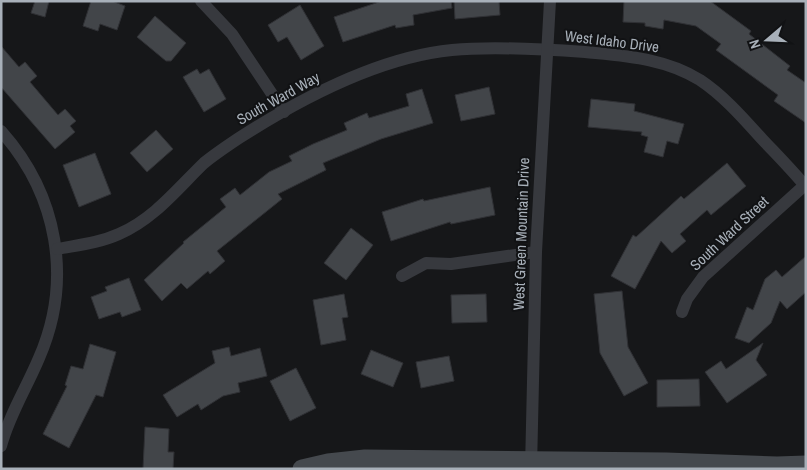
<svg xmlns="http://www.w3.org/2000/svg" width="807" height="470" viewBox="0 0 807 470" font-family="'Archivo Narrow',sans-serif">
  <rect width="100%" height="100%" fill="#161719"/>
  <g fill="#424549" stroke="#303135">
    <polygon points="35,1 49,1 45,17 31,13"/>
    <polygon points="91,1 112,1 125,6 117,30 100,24 98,31 83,26"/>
    <polygon points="382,1 451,1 452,8 413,15 414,25 396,28 395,25 343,42 334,17"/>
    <polygon points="454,1 499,1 500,15 455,19"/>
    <polygon points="624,1 710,1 751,31 749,34 790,66 787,70 806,83 806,123 774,101 778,95 716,50 721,44 696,26 664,20 663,29 645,26 645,23 623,22"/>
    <polygon points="300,5 324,46 301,60 287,37 278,42 268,25"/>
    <polygon points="155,16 186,43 171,61 166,61 137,37"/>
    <polygon points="1,46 19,67 25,62 37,76 30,82 58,115 65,109 76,121 70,126 75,132 55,149 1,87"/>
    <polygon points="197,69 200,74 209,69 226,99 204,112 183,77"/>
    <polygon points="489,87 495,114 461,121 455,95"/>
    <polygon points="422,89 433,123 381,139 323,163 326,170 278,194 282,199 217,251 225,261 210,274 208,271 187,289 181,283 162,301 144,280 184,243 183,242 226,207 220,199 235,188 240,195 269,172 292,161 289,156 313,144 347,130 344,123 367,113 369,118 409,106 406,94"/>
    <polygon points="591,99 635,104 634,111 684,124 678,144 667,141 663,157 644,152 648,137 641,135 642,132 588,127"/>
    <polygon points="156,130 173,149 147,172 130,153"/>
    <polygon points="95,153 111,194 79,207 63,165"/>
    <polygon points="727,163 746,186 711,215 707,210 680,234 686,241 672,253 661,241 635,289 611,276 633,235 636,237 681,196 684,199"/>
    <polygon points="490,187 495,215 451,224 450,222 391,241 382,212 423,199 424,201"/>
    <polygon points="351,228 373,245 346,280 324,263"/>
    <polygon points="806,256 806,292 787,309 780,301 771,323 749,343 735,338 747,307 753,310 765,279 776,270 782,277"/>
    <polygon points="129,278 141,310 122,317 120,312 99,319 91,297 107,291 105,287"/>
    <polygon points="622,291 628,347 648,383 624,396 600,353 594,294"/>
    <polygon points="344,294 348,317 342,318 346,340 321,345 313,300"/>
    <polygon points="486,294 487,322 452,323 451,295"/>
    <polygon points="763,343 756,360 767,375 727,403 705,372 721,361 726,369"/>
    <polygon points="90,344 116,352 103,397 96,395 69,448 43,434 67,386 65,385 71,366 83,369"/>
    <polygon points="229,347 231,356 260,348 267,376 238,383 240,392 223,396 201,410 198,404 177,417 163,395 215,363 212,351"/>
    <polygon points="371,350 403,363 393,387 361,374"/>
    <polygon points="449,356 454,381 421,388 416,362"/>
    <polygon points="296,368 316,408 290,421 270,381"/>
    <polygon points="699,379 700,406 657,407 657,380"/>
    <polygon points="145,427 169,429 168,452 174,452 173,469 143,469"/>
  </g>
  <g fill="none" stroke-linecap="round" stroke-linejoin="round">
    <g stroke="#37393e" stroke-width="12">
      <polyline points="201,1 232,34 284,112"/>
      <path d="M1,131C58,195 73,280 39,358C27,387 9,415 1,446"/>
      <path d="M57,249C78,245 99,243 119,234C154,219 178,188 204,163C215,154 227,146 239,138C300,99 380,57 452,50C493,46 543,49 585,52C625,56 665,58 700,80C724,96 743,118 762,139C777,155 792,170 806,187"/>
      <polyline points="402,276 426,263 451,264 536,252"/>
      <polyline points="682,312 687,299 703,277 806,184"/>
      <polyline points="531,468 536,252 550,1"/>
    </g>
    <polyline stroke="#45494e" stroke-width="19" points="302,469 328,463 365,459 666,462 777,466 806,465"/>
  </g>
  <g text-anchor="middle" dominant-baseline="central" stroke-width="4" stroke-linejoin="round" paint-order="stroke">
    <g font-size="15" fill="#a8b0b9" stroke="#111214">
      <text transform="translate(612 41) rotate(7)">West Idaho Drive</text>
      <text transform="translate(278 98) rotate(-29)">South Ward Way</text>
      <text transform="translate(729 233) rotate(-43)">South Ward Street</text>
      <text transform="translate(521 234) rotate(-88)">West Green Mountain Drive</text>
    </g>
  </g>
  <rect width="807" height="470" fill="none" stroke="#a8b0b9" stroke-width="5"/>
  <g transform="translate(767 40) rotate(251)" stroke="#111214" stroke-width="4" paint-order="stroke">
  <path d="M0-4L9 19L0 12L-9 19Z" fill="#a8b0b9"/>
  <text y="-8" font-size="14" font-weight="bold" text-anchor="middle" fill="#a8b0b9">N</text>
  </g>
</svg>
